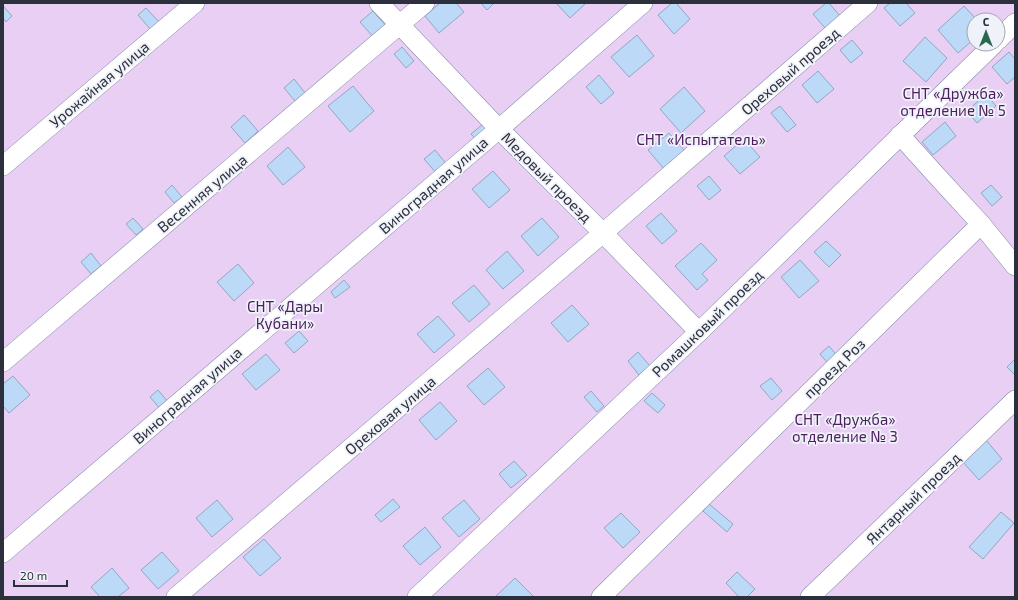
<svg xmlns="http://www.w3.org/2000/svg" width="1018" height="600" viewBox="0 0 1018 600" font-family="'Exo 2',sans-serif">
  <rect width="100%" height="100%" fill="#f0f2f9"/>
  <path fill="#eacff5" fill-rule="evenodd" d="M3,3H1015V597H3ZM974,20H998V44H974Z"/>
  <g fill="#bdd9f8" stroke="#90a7c2">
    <polygon points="440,3 456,3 464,12 439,33 425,16"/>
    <polygon points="481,3 494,3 487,10"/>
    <polygon points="556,3 584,3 585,4 570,18"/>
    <polygon points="672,3 676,3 690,19 674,34 658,15"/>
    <polygon points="826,3 829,3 840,16 825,28 813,14"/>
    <polygon points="890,3 906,3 915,13 900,26 884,8"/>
    <polygon points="3,6 12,16 6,22 3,18"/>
    <polygon points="964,6 977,20 974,20 974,39 958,53 938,30"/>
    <polygon points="146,8 160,23 151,30 138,15"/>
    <polygon points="373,11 387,27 374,38 360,22"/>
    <polygon points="637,35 654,56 629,77 611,57"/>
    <polygon points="925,37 947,58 926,82 903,61"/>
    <polygon points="852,40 863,53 851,63 840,50"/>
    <polygon points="402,47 414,61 406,68 394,54"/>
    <polygon points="1009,52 1015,59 1015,77 1007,84 992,67"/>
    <polygon points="818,71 834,89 817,103 802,85"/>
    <polygon points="599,75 614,93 601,104 586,87"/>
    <polygon points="294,79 305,93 295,101 284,88"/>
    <polygon points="353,86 374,111 350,132 328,106"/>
    <polygon points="684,87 705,111 681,133 660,109"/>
    <polygon points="986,94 996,106 977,123 967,111"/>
    <polygon points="780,106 796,125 787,132 771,113"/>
    <polygon points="244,115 258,131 245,143 231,127"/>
    <polygon points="945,122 956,136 933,155 922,142"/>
    <polygon points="483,124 489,130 477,141 471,134"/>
    <polygon points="669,133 685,151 664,169 648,150"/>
    <polygon points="744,139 760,157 740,174 724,156"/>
    <polygon points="288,147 305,167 283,185 267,166"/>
    <polygon points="435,150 448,166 438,175 424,159"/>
    <polygon points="493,171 510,190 489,208 472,189"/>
    <polygon points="709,176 721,190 709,200 697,186"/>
    <polygon points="172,185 182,197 174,203 165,192"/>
    <polygon points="991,185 1002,197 992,206 981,193"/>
    <polygon points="661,213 677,231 662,244 646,226"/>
    <polygon points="133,218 143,229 136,235 126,224"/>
    <polygon points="542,218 559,237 538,256 521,236"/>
    <polygon points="826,241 841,255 829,267 814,252"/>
    <polygon points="701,243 717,260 702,274 708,280 697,290 675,266"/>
    <polygon points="507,251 524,271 503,289 486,270"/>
    <polygon points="91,253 101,266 91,274 81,262"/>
    <polygon points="800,260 819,281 799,298 781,277"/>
    <polygon points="238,264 254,283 234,301 217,282"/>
    <polygon points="344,280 350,287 335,298 331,292"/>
    <polygon points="474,285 490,304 469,322 452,303"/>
    <polygon points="572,305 589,324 568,342 551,323"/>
    <polygon points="438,316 455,335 434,353 417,334"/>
    <polygon points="299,331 308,341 294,353 285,343"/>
    <polygon points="829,346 840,359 831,367 820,354"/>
    <polygon points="638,352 650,366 639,375 628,361"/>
    <polygon points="266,354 280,370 256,390 242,374"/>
    <polygon points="1015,359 1015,375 1007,367"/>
    <polygon points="488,368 505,387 484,405 467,386"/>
    <polygon points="13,376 30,395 9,413 3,406 3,384"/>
    <polygon points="771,378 782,391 772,400 760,386"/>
    <polygon points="158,390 169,403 161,410 150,397"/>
    <polygon points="591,391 604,406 597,412 584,397"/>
    <polygon points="652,393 665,405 658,413 644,401"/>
    <polygon points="440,402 457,421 436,440 419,420"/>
    <polygon points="986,440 1002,459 979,480 962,461"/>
    <polygon points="514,461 527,475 511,488 499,474"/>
    <polygon points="393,499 400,507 381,522 375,515"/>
    <polygon points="217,500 233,519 212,537 196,518"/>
    <polygon points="464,500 480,519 459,537 442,518"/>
    <polygon points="709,504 733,524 727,532 703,511"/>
    <polygon points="1001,512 1014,523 983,559 969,547"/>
    <polygon points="621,513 640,532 623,548 604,528"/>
    <polygon points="425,527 441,547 420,565 403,546"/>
    <polygon points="264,539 281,558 260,576 243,557"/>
    <polygon points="162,552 179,571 158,589 141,570"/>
    <polygon points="112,568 129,588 118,597 100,597 91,587"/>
    <polygon points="737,572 755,589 747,597 739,597 726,583"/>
    <polygon points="515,578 534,597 495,597"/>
  </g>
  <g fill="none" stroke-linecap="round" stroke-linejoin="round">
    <g stroke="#828aa9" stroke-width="20">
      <g id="minor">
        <polyline points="379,3 499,129 603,233 699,332"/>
        <polyline points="998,40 1015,23"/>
        <polyline points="900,135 936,175 981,224 1015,266"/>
        <polyline points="3,166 195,3"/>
        <polyline points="3,362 425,3"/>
        <polyline points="3,553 499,129 643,3"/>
        <polyline points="176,597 603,233 868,3"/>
        <polyline points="417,597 699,332 994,44"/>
        <polyline points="601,597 981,224"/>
        <polyline points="810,597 1015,400"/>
      </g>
    </g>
    <use href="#minor" stroke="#fff" stroke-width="19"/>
  </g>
  <g text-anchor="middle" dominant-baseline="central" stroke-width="3.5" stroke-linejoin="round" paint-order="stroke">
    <g font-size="15" fill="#2c2f3c" stroke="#f0f2f9">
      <text transform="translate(790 71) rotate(-41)">Ореховый проезд</text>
      <text transform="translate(99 84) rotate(-40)">Урожайная улица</text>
      <text transform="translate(547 177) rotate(45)">Медовый проезд</text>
      <text transform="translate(433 185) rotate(-41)">Виноградная улица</text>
      <text transform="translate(202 193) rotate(-40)">Весенняя улица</text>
      <text transform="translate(707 323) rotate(-44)">Ромашковый проезд</text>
      <text transform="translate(834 368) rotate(-44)">проезд Роз</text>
      <text transform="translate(187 395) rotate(-41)">Виноградная улица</text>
      <text transform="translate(390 415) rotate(-40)">Ореховая улица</text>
      <text transform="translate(913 498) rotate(-44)">Янтарный проезд</text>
    </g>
    <g font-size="15" fill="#4d1d5e" stroke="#f0f2f9">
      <text x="953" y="93">СНТ «Дружба»<tspan x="953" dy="17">отделение № 5</tspan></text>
      <text x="701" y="139">СНТ «Испытатель»</text>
      <text x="285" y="306">СНТ «Дары<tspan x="285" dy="17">Кубани»</tspan></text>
      <text x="845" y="419">СНТ «Дружба»<tspan x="845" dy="17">отделение № 3</tspan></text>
    </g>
  </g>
  <rect width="1018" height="600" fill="none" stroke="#2c2f3c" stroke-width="8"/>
  <g transform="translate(986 32)"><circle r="19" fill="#f0f2f9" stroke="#a2a4ad"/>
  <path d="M0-3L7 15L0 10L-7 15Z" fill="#2a6650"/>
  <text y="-6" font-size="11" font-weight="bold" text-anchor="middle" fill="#2c2f3c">С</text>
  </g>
  <path d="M14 580v6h53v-6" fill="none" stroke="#2c2f3c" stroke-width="2"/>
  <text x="20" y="580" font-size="12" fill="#2c2f3c" stroke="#f0f2f9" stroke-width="3" paint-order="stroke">20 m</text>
</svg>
